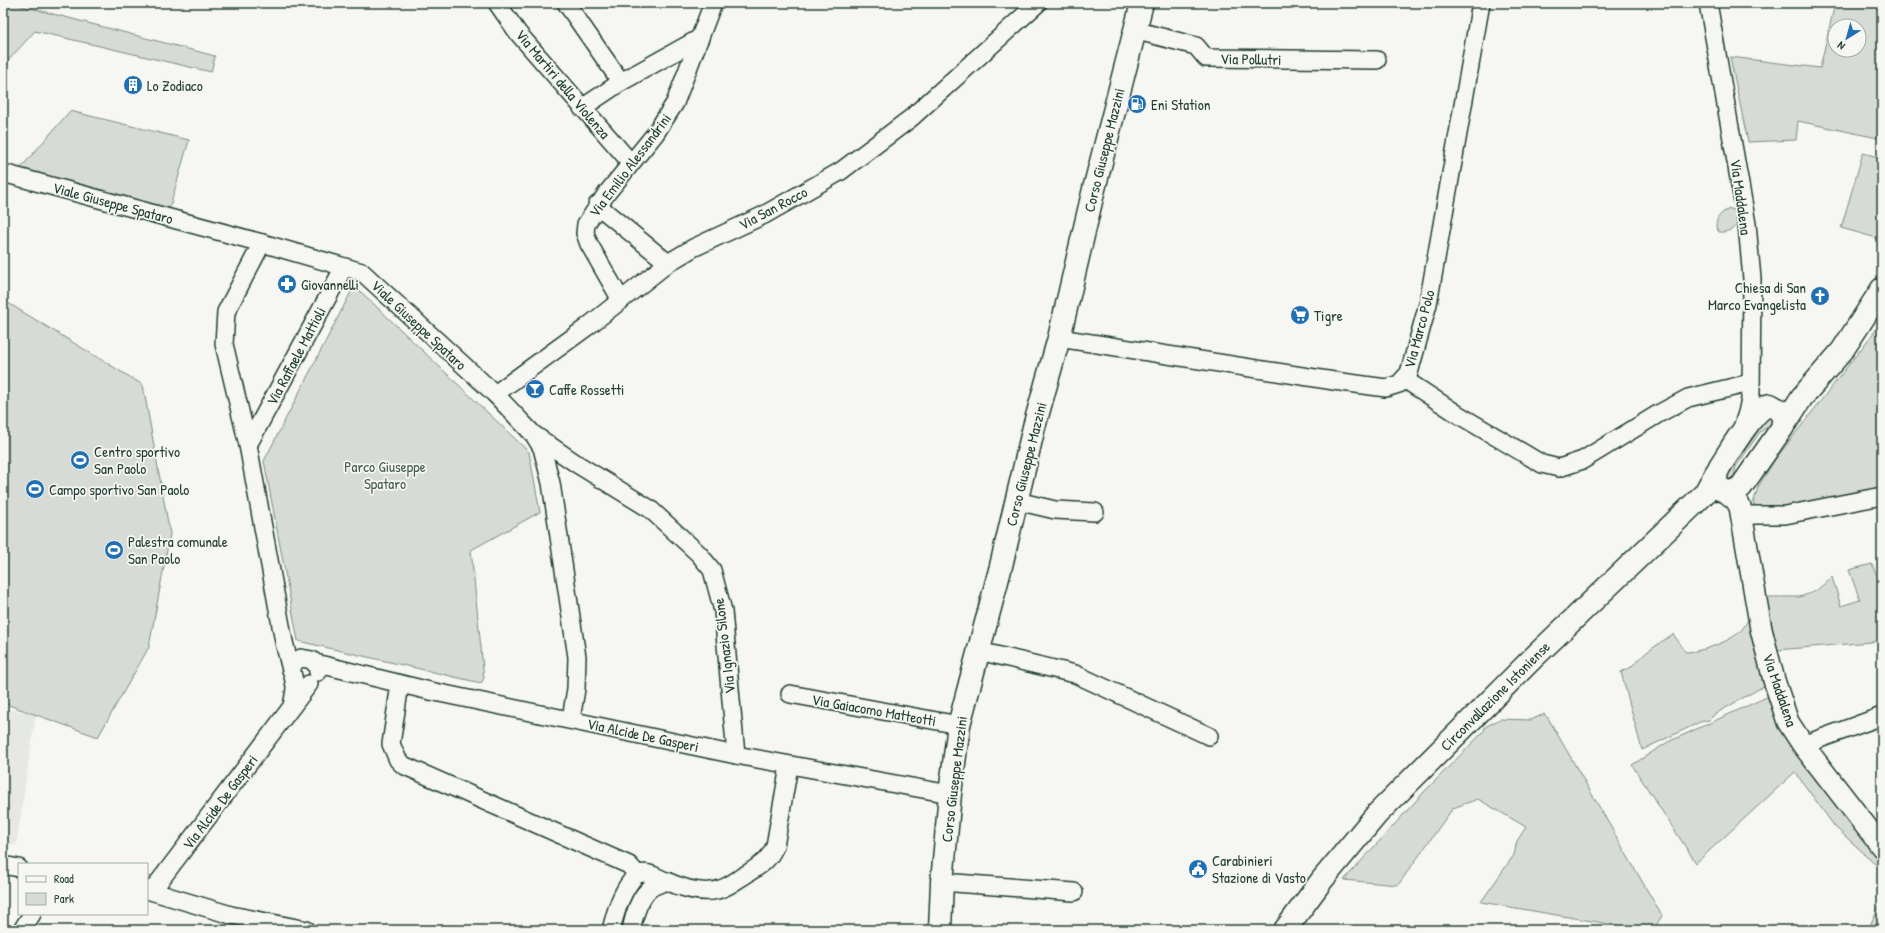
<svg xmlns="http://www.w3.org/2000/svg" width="1885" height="933" viewBox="0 0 1885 933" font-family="'Patrick Hand',sans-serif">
  <rect width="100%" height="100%" fill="#f6f6f2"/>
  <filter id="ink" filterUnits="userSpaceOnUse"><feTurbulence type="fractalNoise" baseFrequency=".025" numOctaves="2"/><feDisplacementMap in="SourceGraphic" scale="8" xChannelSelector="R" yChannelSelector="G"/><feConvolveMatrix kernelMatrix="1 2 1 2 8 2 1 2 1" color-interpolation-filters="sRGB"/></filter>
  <g filter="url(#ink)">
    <polygon fill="#e6e8e4" points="3,709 36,714 16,845 3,844"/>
    <g fill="#d6dbd6" stroke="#7a8c85" fill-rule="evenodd">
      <polygon points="3,3 11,3 215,56 211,72 35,31 3,66"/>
      <path d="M1835,3H1882V139L1798,121L1796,140L1748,142L1730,57L1820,68ZM1835,26H1859V50H1835Z"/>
      <polygon points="70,111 189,140 169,210 19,170"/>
      <polygon points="1863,153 1882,158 1882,231 1880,239 1841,228"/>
      <path d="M1730,209L1735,210C1743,223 1733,233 1719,232L1716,227C1716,217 1721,212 1730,209Z"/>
      <polygon points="353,288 359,290 529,452 540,512 471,550 484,678 481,683 298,641 264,461"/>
      <polygon points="3,302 8,303 143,385 170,534 149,647 98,737 3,703"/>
      <polygon points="1882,322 1882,490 1839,499 1763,510 1753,504 1758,487 1774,461"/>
      <polygon points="1764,416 1771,417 1772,424 1760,432 1736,467 1734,476 1729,479 1726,478 1758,431"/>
      <polygon points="1872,564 1876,574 1882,573 1882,641 1777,650 1766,597 1800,597 1816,591 1832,577 1841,606 1860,600 1849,570"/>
      <path d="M1753,615L1769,683L1715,714L1709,720L1700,722L1642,750L1621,672L1630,668L1647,652L1673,634L1686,652C1701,652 1734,641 1743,628C1747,623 1747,619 1753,615Z"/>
      <polygon points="1769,696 1882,854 1882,862 1878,866 1835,827 1795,772 1696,863 1632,765 1668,742"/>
      <polygon points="1544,714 1548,718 1662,916 1653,930 1644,930 1481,902 1514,855 1517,841 1526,827 1478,799 1453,808 1398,885 1344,880 1423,793 1484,731 1485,727 1500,719 1531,720"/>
      <polygon points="1882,899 1882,930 1868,930"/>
    </g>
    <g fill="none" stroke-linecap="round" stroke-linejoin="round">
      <g stroke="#1f3d34" stroke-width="20">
        <g id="minor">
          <polyline points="497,3 518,33 631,163"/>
          <polyline points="566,3 621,82"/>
          <polyline points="1708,3 1747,224 1752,279 1751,394 1747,413 1742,428"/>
          <polyline points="1134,30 1196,46 1206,58 1377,60"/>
          <polyline points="582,108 621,82 700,38"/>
          <polyline points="3,173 262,243 362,272 495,394 534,435 542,448 551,483 577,657 576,689 571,719"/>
          <polyline points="597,205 668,263"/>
          <polyline points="262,243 226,312 224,344 248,445 284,642 291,670"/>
          <polyline points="621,300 589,244 585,233 586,224 607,193 655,134 675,103 713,3"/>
          <polyline points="1059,338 1334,381 1386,388 1399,384 1409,373 1428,304 1481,3"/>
          <polyline points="1404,379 1459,415 1542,464 1559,468 1583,460 1658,414 1688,398 1750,383"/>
          <polyline points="495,394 587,327 668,263 693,248 764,215 841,171 911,118 1038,3"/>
          <polyline points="536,436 577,464 650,509 699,554 712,570 723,611 736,755"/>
          <polyline points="248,445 344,267"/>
          <polyline points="1017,501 1055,510 1095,512"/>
          <polyline points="1741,515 1785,515 1882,496"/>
          <polyline points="979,651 1075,674 1209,736"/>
          <polyline points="315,663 430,691 736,755 950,794"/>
          <polyline points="400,684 391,744 398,760 403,765 629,865 637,874"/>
          <polyline points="790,694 959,725"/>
          <path d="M292,706C293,700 295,693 295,687C294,675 286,665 301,658L312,660L317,666L318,672"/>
          <polyline points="1803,745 1882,716"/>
          <polyline points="3,865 19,868"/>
          <polyline points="942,882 1074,892"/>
          <polyline points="147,890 231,915 307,930"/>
          <polyline points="152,891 309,684"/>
          <polyline points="22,930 32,914"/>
          <path d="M611,930C616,910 622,889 637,874C650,871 655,877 666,881C682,888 706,896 723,888C731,885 738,879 745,875C759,866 768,862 775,846L789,766"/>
          <path d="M631,930C634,916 639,896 652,887C656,885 662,883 667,881"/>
        </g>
      </g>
      <g stroke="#1f3d34" stroke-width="24">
        <polyline id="tertiary" points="1726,492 1736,500 1740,507 1761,629 1774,680 1788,722 1803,745 1882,847"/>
      </g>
      <g stroke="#1f3d34" stroke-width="25">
        <g id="secondary">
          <path d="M1770,405L1781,411L1784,416L1782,428L1741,487L1732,492L1721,490C1714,481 1715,475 1720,466C1730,451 1754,408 1770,405Z"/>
          <polyline points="1782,428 1802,397 1842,351 1882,289"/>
          <polyline points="940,930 942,882 950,794 959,725 1001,566 1034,427 1059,338 1093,193 1142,3"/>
          <polyline points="1285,930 1322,880 1377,814 1533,658 1695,503 1705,493 1716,473"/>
        </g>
      </g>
      <use href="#minor" stroke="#f6f6f2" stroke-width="17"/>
      <use href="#tertiary" stroke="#f6f6f2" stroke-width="21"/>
      <use href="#secondary" stroke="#f6f6f2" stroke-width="22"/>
    </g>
  </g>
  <defs>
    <g id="building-disc" transform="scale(1)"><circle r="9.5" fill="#1f6fb2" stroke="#f6f6f2"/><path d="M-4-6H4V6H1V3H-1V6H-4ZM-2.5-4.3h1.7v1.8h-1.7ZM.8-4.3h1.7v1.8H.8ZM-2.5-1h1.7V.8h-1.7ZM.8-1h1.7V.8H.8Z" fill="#fff"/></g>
    <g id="fuel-disc" transform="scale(1)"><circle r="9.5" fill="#1f6fb2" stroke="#f6f6f2"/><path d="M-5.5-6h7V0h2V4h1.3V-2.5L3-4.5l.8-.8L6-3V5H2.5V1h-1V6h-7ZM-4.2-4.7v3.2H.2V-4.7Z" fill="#fff"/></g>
    <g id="pharmacy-disc" transform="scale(1)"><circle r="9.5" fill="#1f6fb2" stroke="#f6f6f2"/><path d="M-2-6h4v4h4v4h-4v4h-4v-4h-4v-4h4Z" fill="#fff"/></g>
    <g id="church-disc" transform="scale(1)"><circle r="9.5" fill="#1f6fb2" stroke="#f6f6f2"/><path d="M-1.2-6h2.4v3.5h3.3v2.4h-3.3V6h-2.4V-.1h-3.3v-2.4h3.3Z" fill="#fff"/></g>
    <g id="supermarket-disc" transform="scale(1)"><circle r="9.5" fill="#1f6fb2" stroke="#f6f6f2"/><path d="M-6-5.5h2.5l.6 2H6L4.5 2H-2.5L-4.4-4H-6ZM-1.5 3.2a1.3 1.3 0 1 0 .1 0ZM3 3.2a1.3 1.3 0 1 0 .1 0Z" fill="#fff"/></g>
    <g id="bar-disc" transform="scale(1)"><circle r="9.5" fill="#1f6fb2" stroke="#f6f6f2"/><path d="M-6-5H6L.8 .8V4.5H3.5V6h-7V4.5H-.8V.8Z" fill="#fff"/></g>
    <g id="stadium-disc" transform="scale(1)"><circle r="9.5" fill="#1f6fb2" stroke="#f6f6f2"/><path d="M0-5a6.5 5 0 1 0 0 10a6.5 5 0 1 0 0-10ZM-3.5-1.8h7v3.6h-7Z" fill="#fff"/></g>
    <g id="civic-disc" transform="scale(1)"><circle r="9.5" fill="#1f6fb2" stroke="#f6f6f2"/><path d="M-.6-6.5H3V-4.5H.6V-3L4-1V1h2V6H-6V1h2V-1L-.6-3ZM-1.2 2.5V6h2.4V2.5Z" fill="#fff"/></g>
  </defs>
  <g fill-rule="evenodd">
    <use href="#building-disc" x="133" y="85"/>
    <use href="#fuel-disc" x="1137" y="104"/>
    <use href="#pharmacy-disc" x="287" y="284"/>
    <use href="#church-disc" x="1820" y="296"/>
    <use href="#supermarket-disc" x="1300" y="315"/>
    <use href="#bar-disc" x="535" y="389"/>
    <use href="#stadium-disc" x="80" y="460"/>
    <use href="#stadium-disc" x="35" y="489"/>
    <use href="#stadium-disc" x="114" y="550"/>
    <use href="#civic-disc" x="1198" y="869"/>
  </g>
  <g text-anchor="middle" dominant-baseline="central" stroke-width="3.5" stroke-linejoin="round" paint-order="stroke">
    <g font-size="15" fill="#1f3d34" stroke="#f6f6f2">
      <text transform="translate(1251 59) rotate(1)">Via Pollutri</text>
      <text transform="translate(563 84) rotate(50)">Via Martiri della Violenza</text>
      <text transform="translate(1104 150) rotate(-76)">Corso Giuseppe Mazzini</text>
      <text transform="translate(630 165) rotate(-53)">Via Emilio Alessandrini</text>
      <text transform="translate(1741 197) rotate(82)">Via Maddalena</text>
      <text transform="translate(113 203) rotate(15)">Viale Giuseppe Spataro</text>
      <text transform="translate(773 208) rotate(-28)">Via San Rocco</text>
      <text transform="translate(419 325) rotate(43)">Viale Giuseppe Spataro</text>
      <text transform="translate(1419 329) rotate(-75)">Via Marco Polo</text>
      <text transform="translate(296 356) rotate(-62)">Via Raffaele Mattioli</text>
      <text transform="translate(1026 464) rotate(-76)">Corso Giuseppe Mazzini</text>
      <text transform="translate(724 646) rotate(-97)">Via Ignazio Silone</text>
      <text transform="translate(1780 690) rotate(71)">Via Maddalena</text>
      <text transform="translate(1495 696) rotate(-45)">Circonvallazione Istoniense</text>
      <text transform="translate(874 710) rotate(10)">Via Gaiacomo Matteotti</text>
      <text transform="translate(643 735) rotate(12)">Via Alcide De Gasperi</text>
      <text transform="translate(954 779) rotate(-83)">Corso Giuseppe Mazzini</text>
      <text transform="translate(220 802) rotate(-53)">Via Alcide De Gasperi</text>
    </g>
    <g font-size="15" fill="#1f3d34" stroke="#f6f6f2" text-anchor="start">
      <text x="147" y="85">Lo Zodiaco</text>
      <text x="1151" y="104">Eni Station</text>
      <text x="301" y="284">Giovannelli</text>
      <text x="1806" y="287" text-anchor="end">Chiesa di San<tspan x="1806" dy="17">Marco Evangelista</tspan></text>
      <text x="1314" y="315">Tigre</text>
      <text x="549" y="389">Caffe Rossetti</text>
      <text x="94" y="451">Centro sportivo<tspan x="94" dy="17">San Paolo</tspan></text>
      <text x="49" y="489">Campo sportivo San Paolo</text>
      <text x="128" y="541">Palestra comunale<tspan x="128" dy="17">San Paolo</tspan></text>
      <text x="1212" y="860">Carabinieri<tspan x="1212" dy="17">Stazione di Vasto</tspan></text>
    </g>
    <g font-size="15" fill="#445d54" stroke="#f6f6f2">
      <text x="385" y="466">Parco Giuseppe<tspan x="385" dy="17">Spataro</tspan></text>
    </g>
  </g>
  <rect width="1885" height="933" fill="none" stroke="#f6f6f2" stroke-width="16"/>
  <rect x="8" y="8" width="1869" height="917" fill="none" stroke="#1f3d34" stroke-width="1.5" filter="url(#ink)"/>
  <rect x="18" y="863" width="130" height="52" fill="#f6f6f2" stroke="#a0aca6"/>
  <rect x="26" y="876" width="20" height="6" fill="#f6f6f2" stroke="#a0aca6"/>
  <text x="54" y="883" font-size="12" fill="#1f3d34">Road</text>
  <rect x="26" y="893" width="20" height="12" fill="#d6dbd6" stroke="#a0aca6"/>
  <text x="54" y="903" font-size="12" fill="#1f3d34">Park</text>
  <g transform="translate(1847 38) rotate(217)"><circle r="19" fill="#f6f6f2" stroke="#a0aca6"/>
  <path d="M0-3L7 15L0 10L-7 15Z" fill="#1f6fb2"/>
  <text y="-6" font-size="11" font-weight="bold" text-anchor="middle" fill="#1f3d34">N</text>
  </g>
</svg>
